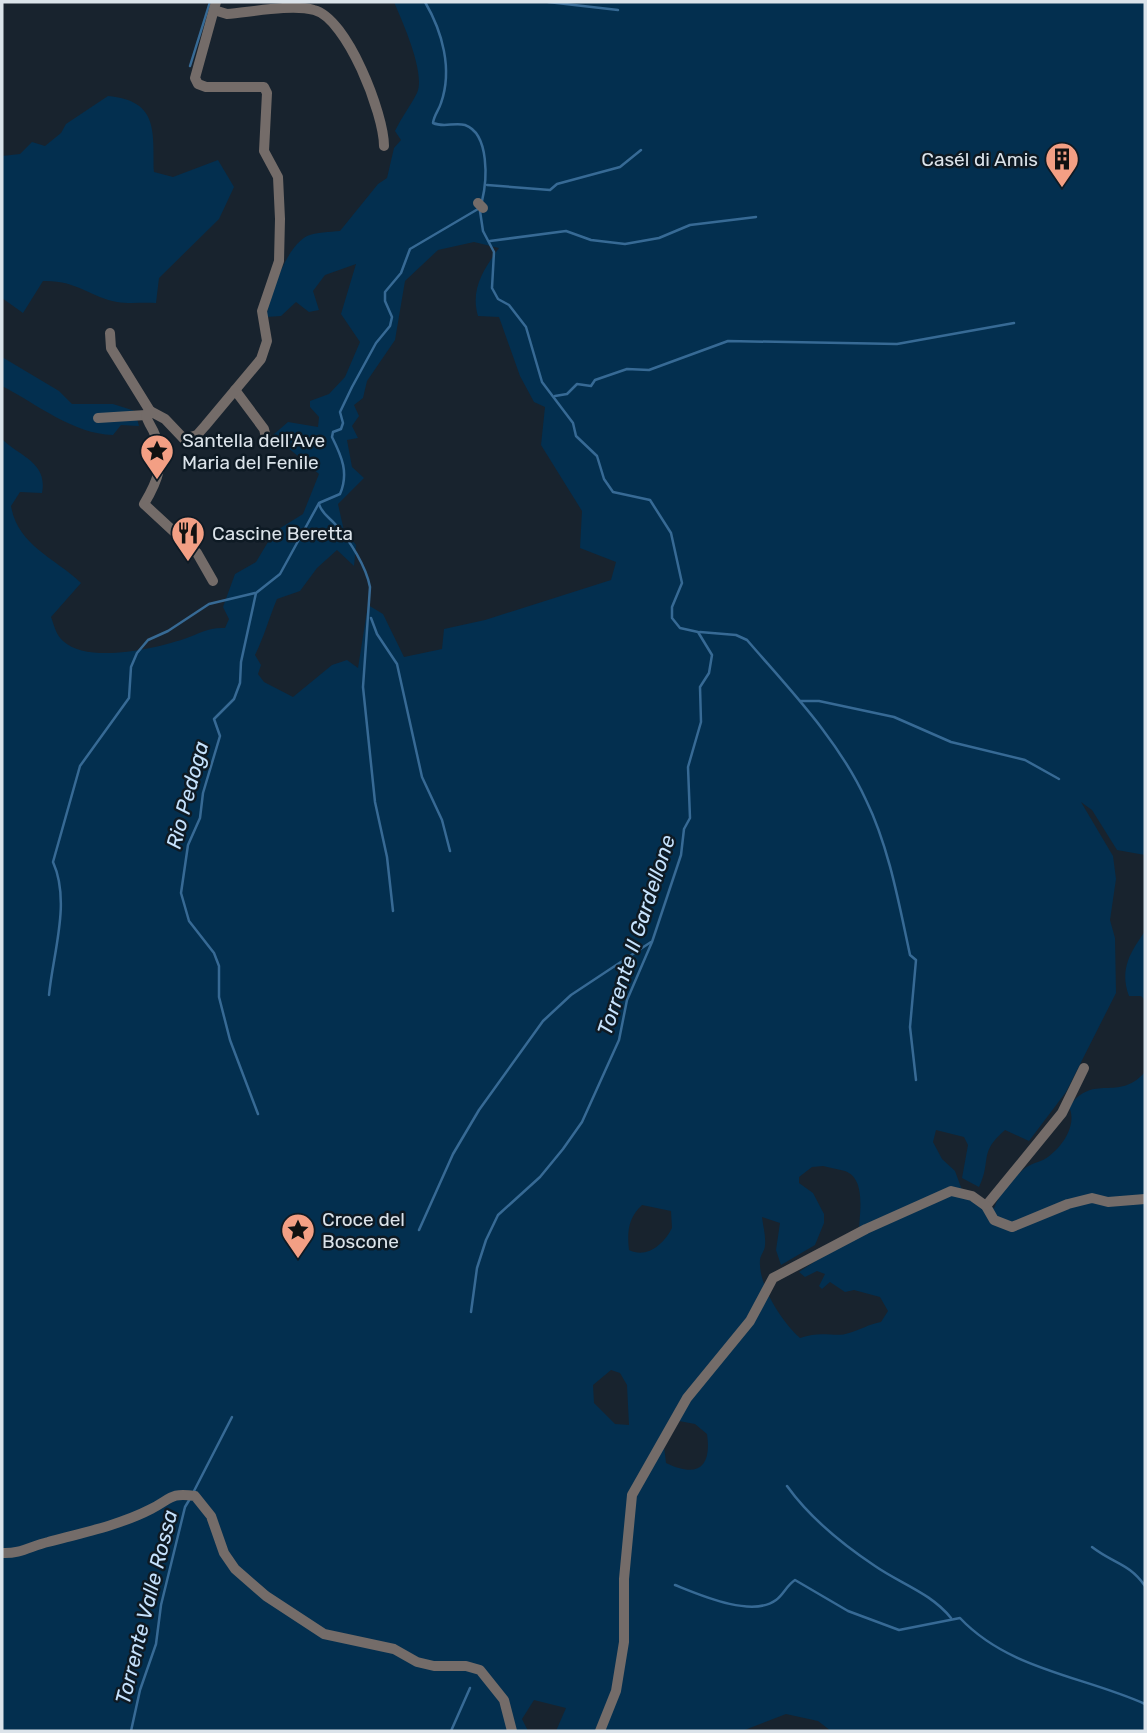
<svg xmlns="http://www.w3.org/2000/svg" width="1147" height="1733" viewBox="0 0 1147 1733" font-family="Rubik,sans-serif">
  <rect width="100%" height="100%" fill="#18232e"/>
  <g fill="#032f4f" fill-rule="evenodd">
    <path d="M394,2H1145V855L1117,850L1092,810L1081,802L1113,856L1116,879L1110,920L1115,938L1116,993L1066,1092L1029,1141L1005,1130C978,1153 992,1160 979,1187L962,1178L968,1145L964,1137L936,1130L933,1142L942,1159L955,1171L965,1198L994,1208C1000,1193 1012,1179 1024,1169C1030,1164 1036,1163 1043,1160C1061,1150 1078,1125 1069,1107C1093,1072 1118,1103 1145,1072V1731H831L818,1721L786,1714L742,1731H556L566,1708L534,1700L522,1719L528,1731H2V439C20,457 48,462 42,493L20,492L11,506C18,546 54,557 81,583L51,617C54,625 56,635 63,641C88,664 154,649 184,639C198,634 209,627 225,628L229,619L223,607L235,574L256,562L274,532L303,514L319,474L273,435L288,422L318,427L319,417L310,407V401L329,394L345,377L360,342L341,314L356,264L325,275L313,291L319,310L309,312L296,302L281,316L266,317C271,294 285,248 307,236C316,232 330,232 340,231L378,184L387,178L394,148L401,140L395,131C401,118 411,105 417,93C426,73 402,21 394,2ZM474,242L499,248C484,269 470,289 478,316L499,317L520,376L534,402L545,407L541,445L582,511L580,548L616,562L611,580L485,620L444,629L442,649L404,657L383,614L368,605L358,668L347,660L332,665L293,697L264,682L258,674L261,665L255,655C264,637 269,618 277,599L300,591L317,568L337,550L354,566L356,545L344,531L338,504L364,478L352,467L347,440L358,438L352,426L359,416L354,405L363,398L367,381L395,340L405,281L438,250ZM823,1166C830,1168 838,1169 845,1171C867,1179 859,1215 859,1232L799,1272L805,1277L817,1271L825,1274L819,1286L822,1289L830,1282L845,1292L854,1290L880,1297L888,1311L881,1322C869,1324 860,1330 849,1333C836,1338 822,1330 800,1338C782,1322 758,1285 760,1260C760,1255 765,1251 765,1245C766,1236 763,1226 762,1217L780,1223L776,1250L781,1265L815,1245L824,1223V1214L813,1193L799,1183V1177L812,1167ZM642,1205L671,1211L672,1228C664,1244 647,1259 629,1250C627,1232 628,1218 642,1205ZM611,1370L620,1373L627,1385L629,1425L615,1424L594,1403L593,1385ZM679,1421L695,1424L707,1434C712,1468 697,1478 666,1463L664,1446Z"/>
    <path d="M108,96C159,101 153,131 154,172L173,177L218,160L234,187L219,219L159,278L156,303C144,302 129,304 117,302C90,297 77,280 43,281L23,313L2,298V156L20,154L32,142L45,146L61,133L66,124Z"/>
    <path d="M2,357L59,391L72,404H113L135,411L139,426L121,425L113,435C73,434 37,404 2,386Z"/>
    <path d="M1145,931V1000L1141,996H1129C1119,968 1131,952 1145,931Z"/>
  </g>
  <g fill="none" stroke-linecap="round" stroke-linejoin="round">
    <g stroke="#376a95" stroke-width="2.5">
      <path d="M425,2C442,31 453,69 441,103C439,110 434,115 433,123C444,128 454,122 465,125C490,134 487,181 482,201"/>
      <polyline points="548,2 618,10"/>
      <polyline points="190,66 210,2"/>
      <polyline points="487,185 550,190 557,184 620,167 641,150"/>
      <polyline points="490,241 566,231 591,240 625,244 659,238 690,225 756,217"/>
      <polyline points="555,396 567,394 577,384 591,386 595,380 627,369 649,370 728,341 897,344 1014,323"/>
      <path d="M319,504C322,514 329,517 336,525C350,541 366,566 370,587L363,687L375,802L387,857L393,911"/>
      <polyline points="371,618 377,634 397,664 422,777 442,820 450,851"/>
      <path d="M700,632L736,635L747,640C790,690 838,739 866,800C889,847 899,904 910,955L916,960L910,1027L916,1080"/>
      <polyline points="800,701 819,701 894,717 951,742 1025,760 1059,779"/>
      <path d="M49,995C53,953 71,902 53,862L80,766L129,698L131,667L137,653L148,640L168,631L209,604L255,593"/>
      <path d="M258,1114L230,1040L219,997V966L214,953L189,921L181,893L188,845L200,818L203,793L220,736L214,719L234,699L240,683L241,662L256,593L280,574L319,503L340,494C349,473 342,457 332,437L333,432L341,429L343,423L340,412L352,387L376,343L390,326L392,317L385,301V292L401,273L410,249L478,209"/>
      <polyline points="419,1230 453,1154 479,1110 543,1021 571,995 651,942"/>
      <polyline points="471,1312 477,1268 486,1240 498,1215 540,1177 563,1149 582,1122 619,1040 627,1000 652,942 681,855 684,829 690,818 688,767 701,722 700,687 709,673 712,655 698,632 680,628 672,618 672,607 682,583 671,533 650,500 613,492 604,479 597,456 576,436 573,423 542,382 526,327 509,305 498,299 492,288 494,252 483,231 480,211"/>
      <path d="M787,1486C810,1518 842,1544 875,1566C901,1584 931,1593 951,1618"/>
      <polyline points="194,1491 232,1417"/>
      <path d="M1092,1547C1114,1564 1129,1563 1145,1586"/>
      <path d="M675,1585C700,1595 752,1618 776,1600C784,1594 786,1586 795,1580L848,1611L899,1630L960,1618C1009,1670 1083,1676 1145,1704"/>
      <polyline points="131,1731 140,1690 156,1644 161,1605 185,1507 191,1497"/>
      <polyline points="451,1731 470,1688"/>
    </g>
    <g stroke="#746c69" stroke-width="10">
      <path d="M214,10L227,14C251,12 292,4 314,10C347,18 384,114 384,146"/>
      <polyline points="478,203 483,208"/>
      <polyline points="110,333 111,348 150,411"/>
      <polyline points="235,390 264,429 267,442"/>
      <polyline points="98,418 146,415"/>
      <path d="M213,581L197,553L144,504C159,479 164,465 155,435C153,428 148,424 146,415L150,411L165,419L184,439L197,435L205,426L261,359L267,341L262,311L279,261L280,219L278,177L264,151L267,93L264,87H206L198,84L195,78L216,2"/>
      <polyline points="986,1206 1062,1113 1084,1068"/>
      <path d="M2,1553C20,1554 31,1546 48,1542C82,1533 120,1525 151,1509C171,1499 170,1492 195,1496L211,1516L224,1553L235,1569L266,1596L324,1634L394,1649L417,1662L434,1666H466L480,1670L504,1700L512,1731"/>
      <polyline points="600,1731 616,1691 624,1642 624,1579 632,1495 687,1398 750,1321 773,1278 866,1229 951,1191 972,1196 986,1206 994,1220 1012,1227 1068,1204 1092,1198 1108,1202 1145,1199"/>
    </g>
  </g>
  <defs>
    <g id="building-pin" transform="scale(1.75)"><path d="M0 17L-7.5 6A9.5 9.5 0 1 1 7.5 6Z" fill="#f39f84" stroke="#0e1a24"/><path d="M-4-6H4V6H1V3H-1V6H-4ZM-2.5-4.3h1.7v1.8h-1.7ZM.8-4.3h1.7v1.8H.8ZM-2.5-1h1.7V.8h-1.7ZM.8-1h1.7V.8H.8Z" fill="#111"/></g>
    <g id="sight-pin" transform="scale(1.75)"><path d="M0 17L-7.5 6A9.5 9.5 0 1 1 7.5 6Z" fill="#f39f84" stroke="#0e1a24"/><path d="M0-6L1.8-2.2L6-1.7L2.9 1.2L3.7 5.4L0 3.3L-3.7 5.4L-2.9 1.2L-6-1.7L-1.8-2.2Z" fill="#111"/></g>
    <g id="restaurant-pin" transform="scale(1.75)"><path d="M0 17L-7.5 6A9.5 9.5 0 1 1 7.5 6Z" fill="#f39f84" stroke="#0e1a24"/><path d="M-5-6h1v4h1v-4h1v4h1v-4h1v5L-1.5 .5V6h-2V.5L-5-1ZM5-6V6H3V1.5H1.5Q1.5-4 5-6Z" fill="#111"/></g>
  </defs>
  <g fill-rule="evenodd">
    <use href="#building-pin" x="1062" y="159"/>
    <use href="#sight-pin" x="157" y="451"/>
    <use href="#restaurant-pin" x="188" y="533"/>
    <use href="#sight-pin" x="298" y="1230"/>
  </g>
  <g text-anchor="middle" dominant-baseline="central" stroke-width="5" stroke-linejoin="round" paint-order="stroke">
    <g font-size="19" fill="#dbe3ea" stroke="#0e1a24" text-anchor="start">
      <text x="1038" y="159" text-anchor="end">Casél di Amis</text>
      <text x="182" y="440">Santella dell'Ave<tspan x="182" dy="22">Maria del Fenile</tspan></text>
      <text x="212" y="533">Cascine Beretta</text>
      <text x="322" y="1219">Croce del<tspan x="322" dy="22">Boscone</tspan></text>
    </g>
    <g font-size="21" font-style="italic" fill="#c6e2fd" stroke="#0e1a24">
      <text transform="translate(187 795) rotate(-75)">Rio Pedoga</text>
      <text transform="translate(636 935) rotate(-72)">Torrente Il Gardellone</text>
      <text transform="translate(146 1607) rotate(-76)">Torrente Valle Rossa</text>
    </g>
  </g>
  <rect width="1147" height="1733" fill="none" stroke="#dbe3ea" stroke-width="7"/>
</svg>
